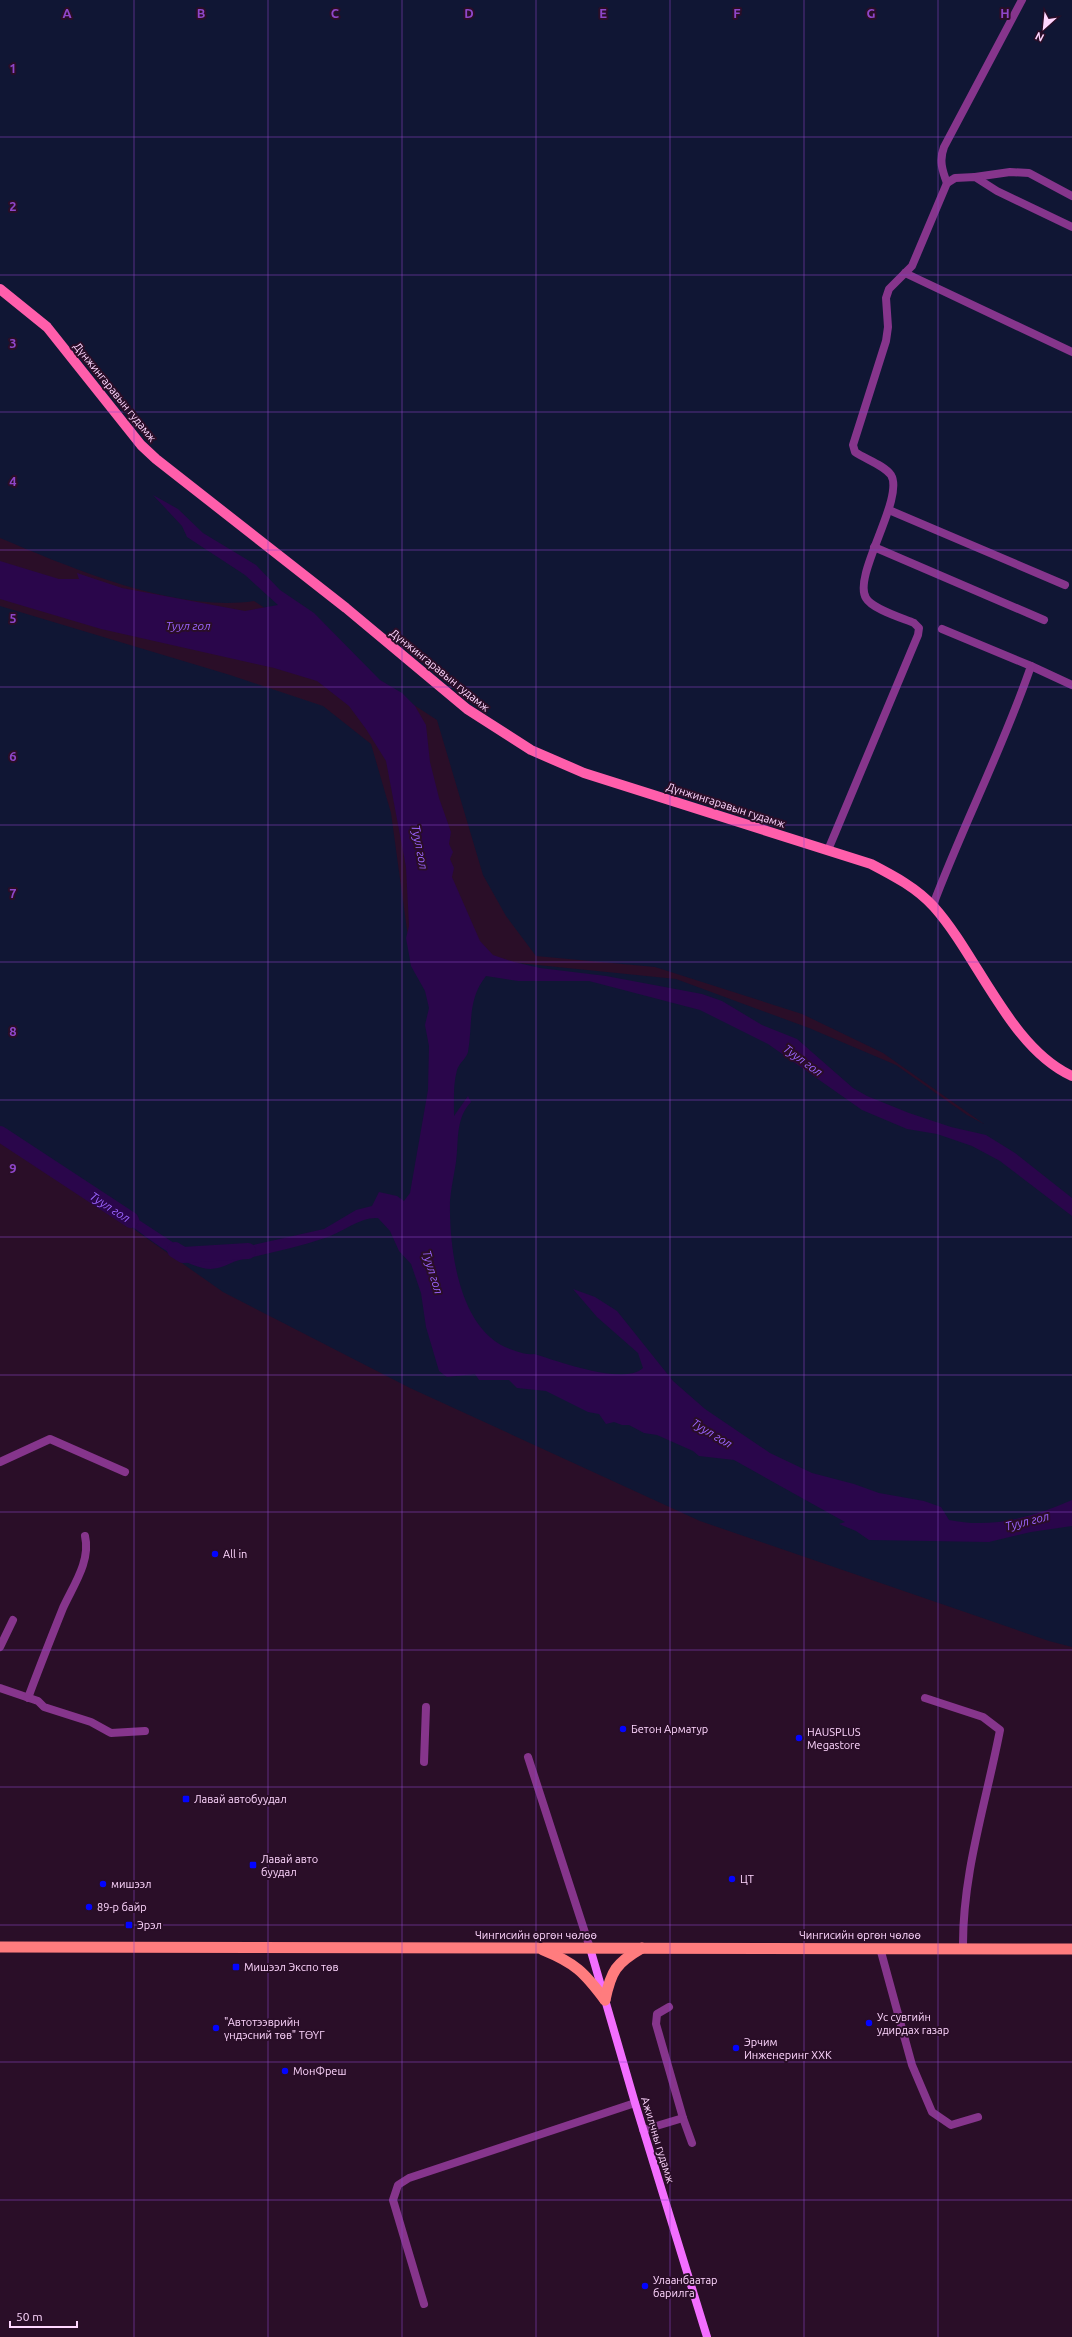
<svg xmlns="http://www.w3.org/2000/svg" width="1072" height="2337" viewBox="0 0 1072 2337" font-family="Ubuntu,sans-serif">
  <rect width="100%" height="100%" fill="#2a0e28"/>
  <path fill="#101634" d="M0,0H1072V1647L1049,1641L700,1521L410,1388L223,1292L0,1135V606L230,675L323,706L371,744L391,813L410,952L676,979L809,1028L896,1065L967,1115L984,1124L883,1053L802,1014L655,967L536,956L506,916L483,875L437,720L254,601C176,613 71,568 0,538Z"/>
  <path fill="#2a064b" d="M153,495L178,509L203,533L256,565L280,590L314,613L380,680L402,693L415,706L426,725L430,762L439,798L451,832L449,844L453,852L450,859L454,868L452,877L480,941L493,955L514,962L540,968L606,976L702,994L722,1001L762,1025L797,1039L853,1088L867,1096L909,1113L951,1127L986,1135L1015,1153L1072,1198V1216L1000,1161L972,1146L937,1134L907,1129L862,1110L768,1044L700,1010L589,981H518L486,976C467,1000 473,1023 468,1052C466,1059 459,1063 457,1070C453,1084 454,1101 454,1116L468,1096L471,1102C455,1119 459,1141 456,1162C454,1175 451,1188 450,1201C449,1249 459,1331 510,1349C519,1352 525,1355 534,1354C558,1361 624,1386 643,1368L638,1353L597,1317L573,1289L595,1297L617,1311L673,1381L705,1409L770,1453L812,1473L854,1484L879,1493L924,1501L941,1507L949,1520C992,1529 1033,1517 1072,1500V1526L1031,1532L989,1542L869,1540L856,1531L839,1524L845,1522L734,1460L699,1456L693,1451L657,1435L644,1433L629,1425H622L614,1422L606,1424L599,1414L588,1412L546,1391L517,1388L509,1380H479L475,1374L447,1377L439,1371L426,1327L421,1293L411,1264L399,1251L390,1231L378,1218C360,1217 343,1232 325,1238C298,1247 271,1253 243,1259C229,1262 219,1272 203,1268C175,1262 134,1227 110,1210L116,1205L180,1247L205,1259L249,1246L324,1229L356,1210L372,1206L379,1192L397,1196L404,1201L410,1193L428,1090L429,1046L425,1025L429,1008L425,991L411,966L406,938L409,926L406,867L386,761L366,729L349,706L317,681L274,668L101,629L0,599V561L59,579H79L77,573L122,588L245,611L278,605L245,575L187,537L182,526Z"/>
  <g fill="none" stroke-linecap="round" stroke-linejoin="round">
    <g stroke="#2a064b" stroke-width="16">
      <path id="s1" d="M0,1134L131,1220"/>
      <polyline points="175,1250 183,1255 248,1251"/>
    </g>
    <g stroke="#86358c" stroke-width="8">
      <polyline points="975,177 1010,172 1029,173 1072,196"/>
      <path d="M947,183C942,170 939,160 944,147L1022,0"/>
      <polyline points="905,273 1072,352"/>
      <polyline points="889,510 1065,585"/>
      <polyline points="874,547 1044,620"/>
      <polyline points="1031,666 1072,685"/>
      <path d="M828,850L918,635L919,628L914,623C902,618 872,609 866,598C852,576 905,498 891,475C884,465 865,459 855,452L853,445L886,341L888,327L886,298L889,289L912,266L947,183L955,178L975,177L997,191L1072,227"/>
      <path d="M933,905C963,825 1003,748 1031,666L942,629"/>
      <polyline points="0,1462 50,1439 125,1472"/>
      <polyline points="0,1647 13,1620"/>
      <polyline points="0,1688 38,1701 44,1707 91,1722 111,1733 145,1731"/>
      <path d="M28,1698C39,1668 51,1638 63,1608C73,1586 91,1561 85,1536"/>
      <path d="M925,1698L983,1717L1000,1730C986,1803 962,1874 963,1949"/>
      <polyline points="528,1757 590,1948"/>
      <polyline points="424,1762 426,1707"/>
      <polyline points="880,1948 912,2065 932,2112 951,2125 978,2117"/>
      <polyline points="669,2007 657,2014 656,2024 683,2118 692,2143"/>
      <polyline points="643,2130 683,2118"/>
      <polyline points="424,2304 393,2200 398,2185 409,2178 635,2103"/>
    </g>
    <polyline stroke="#f36eff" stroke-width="8" points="590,1948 635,2103 707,2337"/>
    <path stroke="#ff5eab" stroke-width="10" d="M0,289L47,327L141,445L156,459L346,608L467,709L531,750L584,773L871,864C894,876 917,888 934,907C978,956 1010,1048 1072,1076"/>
    <g stroke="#ff7c7e" stroke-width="11">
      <polyline points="0,1947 1072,1949"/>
      <path d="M543,1950C575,1963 584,1972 605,2000"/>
      <path d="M605,2000C611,1971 616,1963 642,1948"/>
    </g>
  </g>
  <path fill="none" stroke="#8f46c9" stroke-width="1" stroke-opacity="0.55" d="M134,0V2337M268,0V2337M402,0V2337M536,0V2337M670,0V2337M804,0V2337M938,0V2337M0,137H1072M0,275H1072M0,412H1072M0,550H1072M0,687H1072M0,825H1072M0,962H1072M0,1100H1072M0,1237H1072M0,1375H1072M0,1512H1072M0,1650H1072M0,1787H1072M0,1925H1072M0,2062H1072M0,2200H1072"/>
  <g fill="#0304ff" stroke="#2a0e28" stroke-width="1.5">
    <circle cx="215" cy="1554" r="4"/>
    <circle cx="623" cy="1729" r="4"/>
    <circle cx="799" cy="1738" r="4"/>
    <rect x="182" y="1795" width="8" height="8" rx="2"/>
    <rect x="249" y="1861" width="8" height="8" rx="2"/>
    <circle cx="732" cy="1879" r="4"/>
    <circle cx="103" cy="1884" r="4"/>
    <circle cx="89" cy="1907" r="4"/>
    <rect x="125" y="1921" width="8" height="8" rx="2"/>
    <rect x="232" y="1963" width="8" height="8" rx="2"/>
    <circle cx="869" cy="2023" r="4"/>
    <circle cx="216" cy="2028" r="4"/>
    <circle cx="736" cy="2048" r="4"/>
    <circle cx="285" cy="2071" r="4"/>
    <circle cx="645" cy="2286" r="4"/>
  </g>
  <g text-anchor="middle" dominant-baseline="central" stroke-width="4" stroke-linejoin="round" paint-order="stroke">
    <g font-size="11" fill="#ffd7ff" stroke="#2a0e28">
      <text transform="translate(115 392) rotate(51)">Дүнжингаравын гудамж</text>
      <text transform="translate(440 670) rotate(39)">Дүнжингаравын гудамж</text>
      <text transform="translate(726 805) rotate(18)">Дүнжингаравын гудамж</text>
      <text x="536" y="1935">Чингисийн өргөн чөлөө</text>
      <text x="860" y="1935">Чингисийн өргөн чөлөө</text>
      <text transform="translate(658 2140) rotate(73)">Ажилчны гудамж</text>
    </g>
    <g font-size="11" fill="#ffd7ff" stroke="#2a0e28" text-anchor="start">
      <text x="223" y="1554">All in</text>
      <text x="631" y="1729">Бетон Арматур</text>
      <text x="807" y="1732">HAUSPLUS<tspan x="807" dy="13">Megastore</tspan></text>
      <text x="194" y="1799">Лавай автобуудал</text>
      <text x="261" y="1859">Лавай авто<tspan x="261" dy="13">буудал</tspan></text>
      <text x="740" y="1879">ЦТ</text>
      <text x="111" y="1884">мишээл</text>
      <text x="97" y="1907">89-р байр</text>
      <text x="137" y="1925">Эрэл</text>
      <text x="244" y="1967">Мишээл Экспо төв</text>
      <text x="877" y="2017">Ус сувгийн<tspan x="877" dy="13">удирдах газар</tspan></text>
      <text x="224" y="2022">"Автотээврийн<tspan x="224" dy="13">үндэсний төв" ТӨҮГ</tspan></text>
      <text x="744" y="2042">Эрчим<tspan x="744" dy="13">Инженеринг ХХК</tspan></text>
      <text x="293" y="2071">МонФреш</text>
      <text x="653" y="2280">Улаанбаатар<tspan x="653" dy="13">барилга</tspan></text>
    </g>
    <g font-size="12" font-style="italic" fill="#9c65ff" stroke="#2a0e28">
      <text x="188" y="625">Туул гол</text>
      <text transform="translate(420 847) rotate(79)">Туул гол</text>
      <text transform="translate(803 1060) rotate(36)">Туул гол</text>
      <text stroke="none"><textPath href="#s1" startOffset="132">Туул гол</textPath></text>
      <text transform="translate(433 1272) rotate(73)">Туул гол</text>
      <text transform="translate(712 1433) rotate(31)">Туул гол</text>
      <text transform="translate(1027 1521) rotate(-14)">Туул гол</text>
    </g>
  </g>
  <g font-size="13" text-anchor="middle" font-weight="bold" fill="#8f46c9" stroke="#2a0e28" stroke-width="4" stroke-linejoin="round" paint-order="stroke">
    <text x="67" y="18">A</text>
    <text x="201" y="18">B</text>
    <text x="335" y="18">C</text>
    <text x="469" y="18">D</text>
    <text x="603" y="18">E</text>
    <text x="737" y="18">F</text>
    <text x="871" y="18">G</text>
    <text x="1005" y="18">H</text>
    <text x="13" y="73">1</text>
    <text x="13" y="211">2</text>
    <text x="13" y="348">3</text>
    <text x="13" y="486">4</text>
    <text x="13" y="623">5</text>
    <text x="13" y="761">6</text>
    <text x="13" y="898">7</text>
    <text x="13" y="1036">8</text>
    <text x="13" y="1173">9</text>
  </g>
  <g transform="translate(1044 28) rotate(207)" stroke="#2a0e28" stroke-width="3" paint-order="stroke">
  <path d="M0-3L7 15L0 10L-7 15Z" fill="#ffd7ff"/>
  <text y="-6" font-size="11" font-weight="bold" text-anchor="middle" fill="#ffd7ff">N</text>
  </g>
  <path d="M10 2321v6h67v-6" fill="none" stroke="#ffd7ff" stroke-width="2"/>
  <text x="16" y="2321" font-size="12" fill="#ffd7ff" stroke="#2a0e28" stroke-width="3" paint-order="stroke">50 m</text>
</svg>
